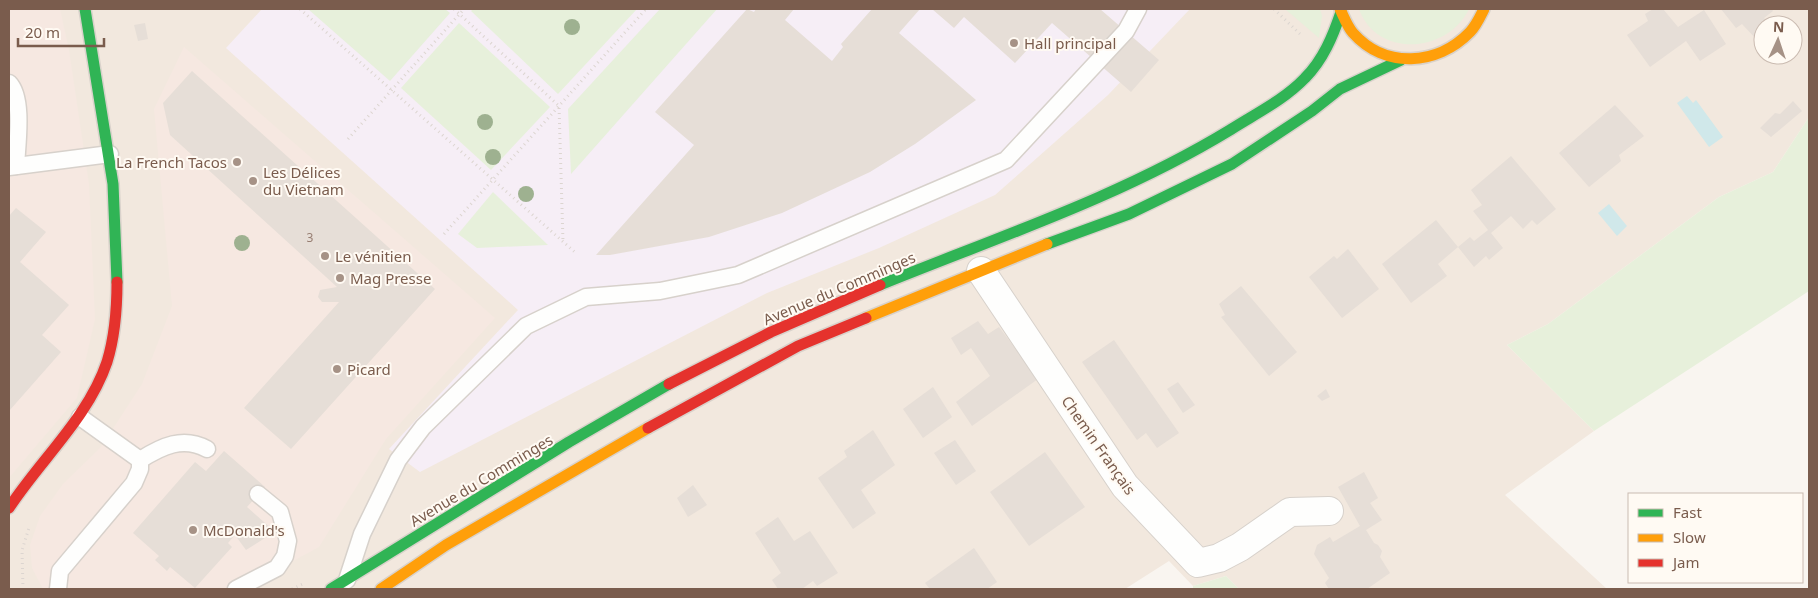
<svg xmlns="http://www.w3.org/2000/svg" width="1818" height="598" viewBox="0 0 1818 598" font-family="'Noto Sans',sans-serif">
  <rect width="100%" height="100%" fill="#f9f5f0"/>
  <path fill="#f2e8de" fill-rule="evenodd" d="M9,9H1809V117L1773,172L1719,197L1548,324L1507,345L1594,431L1505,495L1607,589H1239L1226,576L1193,586L1169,561L1125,589H9ZM1763,25H1793V55H1763Z"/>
  <g fill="#f6e8e1">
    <polygon points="9,9 60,9 69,50 89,184 95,319 77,398 9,478"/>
    <polygon points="184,47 495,318 386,439 319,547 241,589 43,589 32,568 30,545 40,516 63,484 101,447 142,384 172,306 154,109"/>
  </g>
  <polygon fill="#f6eef6" points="262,9 1190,9 1108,95 995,195 879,248 767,293 420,472 389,449 518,310 226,48"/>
  <g fill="#e7f0db">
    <polygon points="308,9 445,9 450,13 390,81"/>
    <polygon points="473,9 637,9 558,94 471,11"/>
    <polygon points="660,9 717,9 571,174 568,109"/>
    <polygon points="1285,9 1320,9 1322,16 1319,38"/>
    <path d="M1359,9H1469C1448,53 1377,59 1359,9Z"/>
    <polygon points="459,23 550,107 491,170 401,88"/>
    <polygon points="1809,117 1809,291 1594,431 1507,345 1548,324 1719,197 1773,172"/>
    <polygon points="493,192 548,245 477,248 458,234"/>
    <polygon points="1226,576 1239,589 1193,589 1193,586"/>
  </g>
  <g fill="#d0e8ea">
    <polygon points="1687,96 1693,103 1696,100 1723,137 1709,147 1677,103"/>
    <polygon points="1609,204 1627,226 1617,236 1598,213"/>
  </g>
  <g fill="#e6ded7">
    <polygon points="747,9 754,12 756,9 794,9 785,20 832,61 843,47 841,44 872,9 920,9 899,33 976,100 915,144 870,172 782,213 709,237 610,255 596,255 694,145 655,112"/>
    <polygon points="932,9 1100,9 1159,60 1131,92 1052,23 1015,63 964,17 954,28"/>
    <polygon points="1653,9 1663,9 1678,27 1704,10 1726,44 1700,61 1686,41 1650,67 1627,35 1648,21 1645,14"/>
    <polygon points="1721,9 1772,9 1773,11 1764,18 1770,25 1763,25 1763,36 1758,41 1742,24 1736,28"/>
    <polygon points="145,23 148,39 138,41 134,25"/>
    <polygon points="192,71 435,289 291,449 244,408 339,302 322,302 318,297 320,290 337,287 170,135 163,103"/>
    <polygon points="1793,101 1802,111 1771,137 1760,128 1775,113 1780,114"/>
    <polygon points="1615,105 1644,136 1619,155 1621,161 1589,187 1559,153"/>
    <polygon points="1511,156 1556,209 1537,225 1532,220 1523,229 1511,216 1491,233 1503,248 1489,260 1486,256 1474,267 1458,247 1438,264 1447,276 1411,303 1382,264 1436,220 1458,247 1470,237 1474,241 1488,230 1473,211 1482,205 1471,190"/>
    <polygon points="16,208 46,232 20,262 69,305 42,335 61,352 9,411 9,216"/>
    <polygon points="1348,249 1379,289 1342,318 1309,277 1334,256 1337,259"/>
    <polygon points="1241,286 1297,352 1269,376 1221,317 1225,315 1219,304"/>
    <polygon points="978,321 988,334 999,327 1038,379 972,426 956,402 990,376 971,348 961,355 951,338"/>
    <polygon points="1114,340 1179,433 1157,448 1146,433 1137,440 1082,362"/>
    <polygon points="1178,382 1195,405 1183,413 1167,389"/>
    <polygon points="933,387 952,417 923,438 903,409"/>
    <polygon points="1326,389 1330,397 1322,401 1317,396"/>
    <polygon points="873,430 895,465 861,490 876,513 853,529 818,478 847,457 844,451"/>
    <polygon points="955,440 976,471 956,485 934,453"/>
    <polygon points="224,451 265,487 247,507 273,530 265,538 246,550 235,535 228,543 232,547 195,588 170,567 167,571 155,560 159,556 133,533 195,462 206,471"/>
    <polygon points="1045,452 1085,507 1029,546 990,492"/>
    <polygon points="1364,472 1378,498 1370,503 1382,520 1366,530 1374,543 1378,545 1382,551 1380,557 1390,573 1367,589 1329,589 1325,583 1329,578 1314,554 1317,545 1330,537 1333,542 1360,526 1338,487"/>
    <polygon points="693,485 707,505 688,517 677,498"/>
    <polygon points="778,517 794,541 810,531 838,573 817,586 813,581 802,589 778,589 772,580 781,573 755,533"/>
    <polygon points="974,548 997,582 987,589 930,589 925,583"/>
  </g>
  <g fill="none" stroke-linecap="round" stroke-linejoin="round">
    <g stroke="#d7d1cb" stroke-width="19">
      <g id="lane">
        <path d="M9,83C24,98 17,145 16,166"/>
        <polyline points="9,167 110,154"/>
        <path d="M140,460C162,446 183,436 207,449"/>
        <polyline points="347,580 362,534 398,460 423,427 526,326 586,297 660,291 738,275 1006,160 1126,31 1138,9"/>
        <polyline points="58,589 60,571 134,483 140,469 140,460 80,417"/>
        <polyline points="236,589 277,568 285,556 288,541 280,512 258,494"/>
      </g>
    </g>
    <g stroke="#d7d1cb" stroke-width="30">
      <polyline id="street" points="981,271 1125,486 1198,563 1219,558 1240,547 1290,512 1329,511"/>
    </g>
    <g stroke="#d9d2cb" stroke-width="14">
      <g id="fast">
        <polyline points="85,9 113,184 117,282"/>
        <polyline points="1047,244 1129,214 1232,164 1312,111 1340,89 1401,60"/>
        <path d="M880,285C998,237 1120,197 1230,130C1255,114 1284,100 1305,78C1323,60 1333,36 1341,12"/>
        <polyline points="331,589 569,442 669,384"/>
      </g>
    </g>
    <g stroke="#d9d2cb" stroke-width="14">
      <g id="slow">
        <path d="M1340,9C1344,17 1347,26 1353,33C1385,69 1437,66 1470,32C1476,26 1480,17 1484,9"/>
        <polyline points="866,318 1047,244"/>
        <polyline points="381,589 446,545 648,428"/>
      </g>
    </g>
    <g stroke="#d9d2cb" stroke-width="14">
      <g id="jam">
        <polyline points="669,384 771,332 880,285"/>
        <polyline points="648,428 798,346 866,318"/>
        <path d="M9,508C41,459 88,418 107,362C115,336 117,308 117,282"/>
      </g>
    </g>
    <g stroke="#dcd5d0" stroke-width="3" stroke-dasharray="1 4" stroke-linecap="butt">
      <polyline points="300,9 577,254"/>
      <polyline points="454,9 559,106 563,242"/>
      <polyline points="1274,9 1300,34"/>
      <polyline points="348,139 464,9"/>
      <polyline points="444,234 646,9"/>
      <polyline points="23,589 22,550 29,528"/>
      <polyline points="292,589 303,584"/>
    </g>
    <use href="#lane" stroke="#fefefd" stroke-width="16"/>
    <use href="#street" stroke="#fefefd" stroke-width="28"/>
    <use href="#fast" stroke="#30b455" stroke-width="11"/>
    <use href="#slow" stroke="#ff9f0a" stroke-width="11"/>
    <use href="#jam" stroke="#e5322d" stroke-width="11"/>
  </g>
  <g fill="#9eb190">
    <circle cx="572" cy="27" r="8"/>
    <circle cx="485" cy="122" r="8"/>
    <circle cx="493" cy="157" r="8"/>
    <circle cx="526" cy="194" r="8"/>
    <circle cx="242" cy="243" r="8"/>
  </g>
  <g fill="#a69286" stroke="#fffaf3" stroke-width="2">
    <circle cx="1014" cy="43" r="5"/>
    <circle cx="237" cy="162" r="5"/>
    <circle cx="253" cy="181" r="5"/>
    <circle cx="325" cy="256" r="5"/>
    <circle cx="340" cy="278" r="5"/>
    <circle cx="337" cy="369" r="5"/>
    <circle cx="193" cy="530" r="5"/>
  </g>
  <g text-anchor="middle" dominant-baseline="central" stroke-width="4" stroke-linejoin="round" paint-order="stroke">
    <g font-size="12" fill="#977e72">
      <text x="310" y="237">3</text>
    </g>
    <g font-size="15" fill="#7a5c4d" stroke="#fffaf3" text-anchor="start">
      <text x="1024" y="43">Hall principal</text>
      <text x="227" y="162" text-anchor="end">La French Tacos</text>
      <text x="263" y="172">Les Délices<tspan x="263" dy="17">du Vietnam</tspan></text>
      <text x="335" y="256">Le vénitien</text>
      <text x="350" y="278">Mag Presse</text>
      <text x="347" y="369">Picard</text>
      <text x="203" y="530">McDonald's</text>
    </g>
    <g font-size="15" fill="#7a5c4d" stroke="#fffaf3">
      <text transform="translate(839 288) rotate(-23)">Avenue du Comminges</text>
      <text transform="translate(1099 445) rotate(55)">Chemin Français</text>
      <text transform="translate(481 480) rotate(-31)">Avenue du Comminges</text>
    </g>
  </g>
  <rect width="1818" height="598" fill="none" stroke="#7a5c4d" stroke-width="20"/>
  <rect x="1628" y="493" width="175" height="90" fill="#fffaf3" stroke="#cabbb1"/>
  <rect x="1638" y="509" width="25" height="8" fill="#30b455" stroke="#cabbb1"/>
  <text x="1673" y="518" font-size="15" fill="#7a5c4d">Fast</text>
  <rect x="1638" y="534" width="25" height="8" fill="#ff9f0a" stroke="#cabbb1"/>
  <text x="1673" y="543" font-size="15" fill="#7a5c4d">Slow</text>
  <rect x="1638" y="559" width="25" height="8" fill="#e5322d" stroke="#cabbb1"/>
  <text x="1673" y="568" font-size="15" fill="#7a5c4d">Jam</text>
  <g transform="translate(1778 40) rotate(3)"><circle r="24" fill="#fffaf3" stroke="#cabbb1"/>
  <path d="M0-4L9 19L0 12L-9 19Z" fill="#a69286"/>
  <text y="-8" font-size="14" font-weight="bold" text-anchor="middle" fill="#7a5c4d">N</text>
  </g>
  <path d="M18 38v8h86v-8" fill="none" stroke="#7a5c4d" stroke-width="2.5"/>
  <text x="25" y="38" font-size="15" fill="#7a5c4d" stroke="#fffaf3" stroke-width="4" paint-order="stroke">20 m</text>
</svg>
